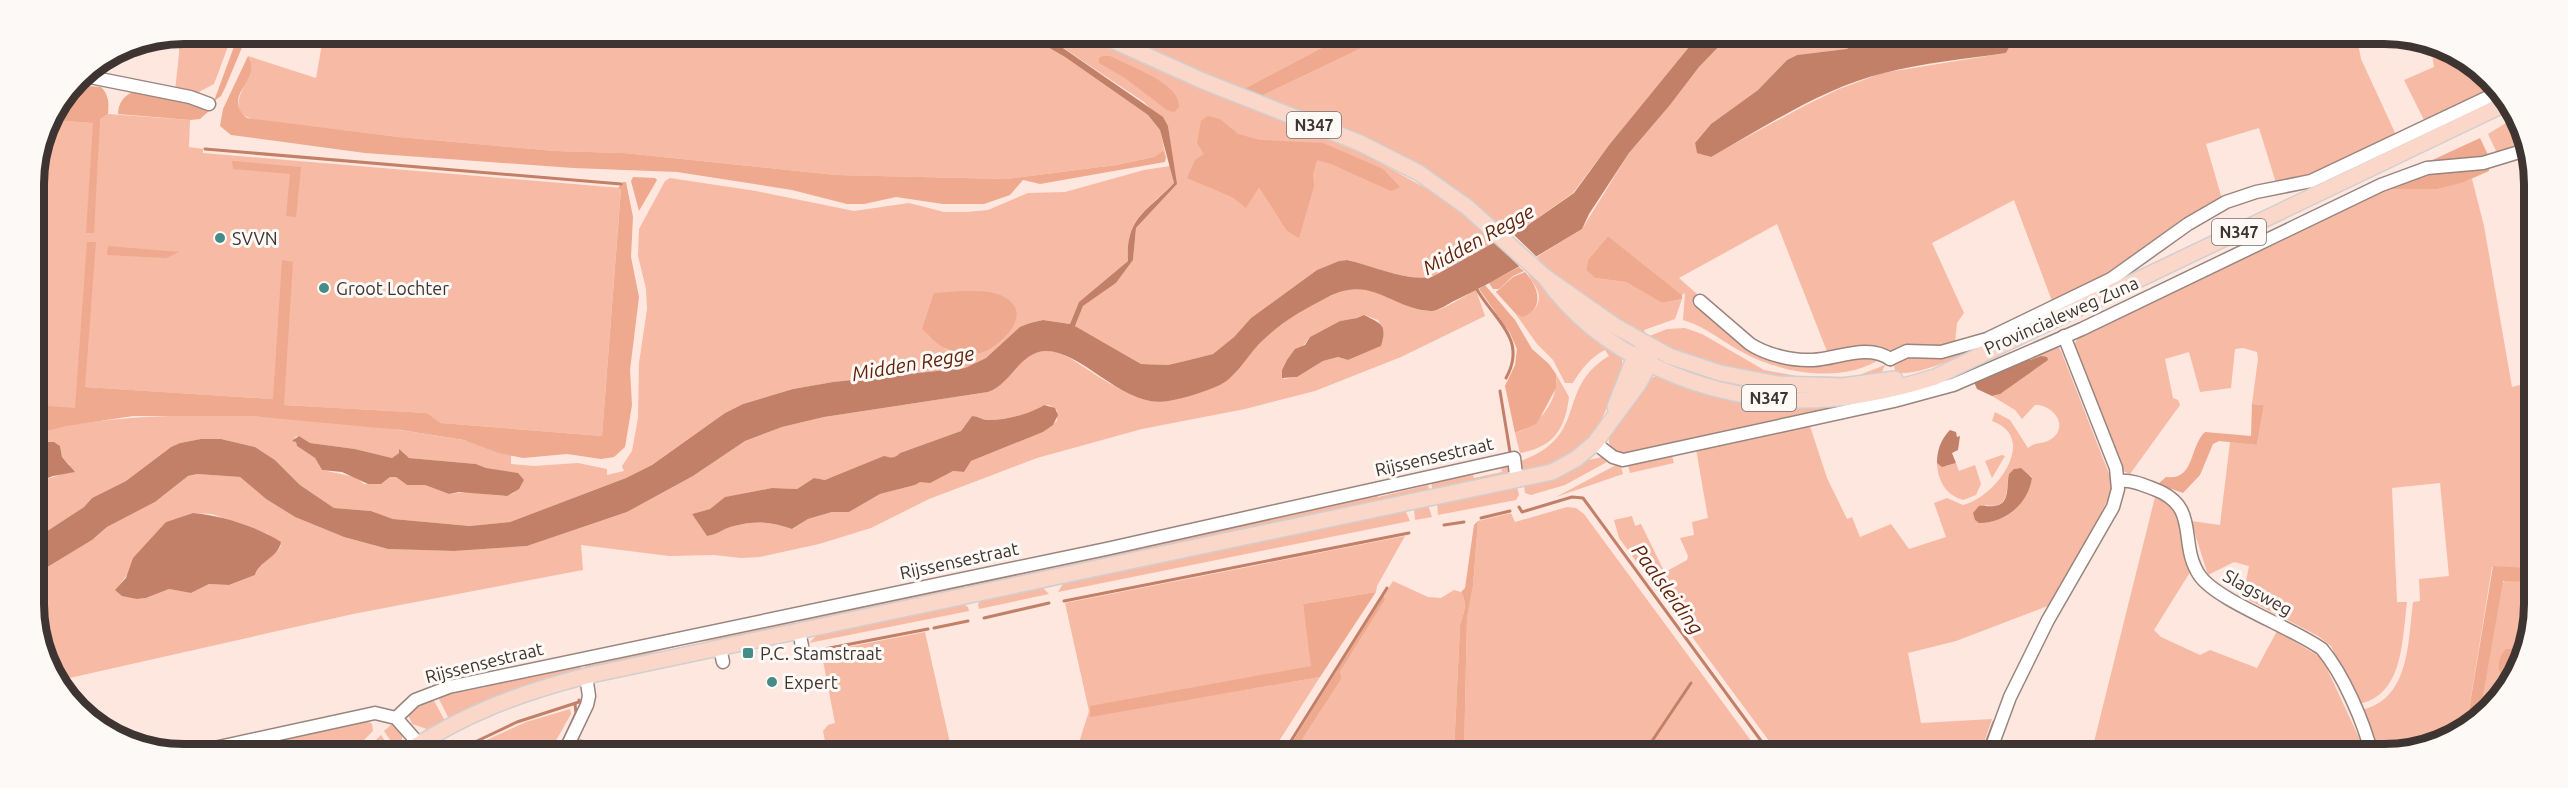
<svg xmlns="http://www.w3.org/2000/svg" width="2568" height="788" viewBox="0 0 2568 788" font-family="Ubuntu,sans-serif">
  <rect width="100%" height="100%" fill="#fde7df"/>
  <g fill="#f7baa4" fill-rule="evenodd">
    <polygon points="233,33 214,84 195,94 175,91 179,54 179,34"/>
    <path d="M324,33L1027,35L1065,57L1148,115L1160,130L1166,157L1162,152L1154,157L1116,165L1006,179L836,175L624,153L555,151L399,137L257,120C236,116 235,106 243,88C246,80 248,69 250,60L248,56L316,78Z"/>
    <path d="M1044,35H1081L1166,74L1366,155L1427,189L1457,209L1495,242L1432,277C1404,281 1374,266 1347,260L1339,261L1317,270L1251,318L1234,337L1213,354L1189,360L1168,365L1141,364L1075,326L1083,306L1116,283L1133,260L1136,228L1176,185L1168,126L1144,102Z"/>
    <polygon points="1116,35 1344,36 1242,90"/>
    <polygon points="1387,36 1698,36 1609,145 1573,193 1512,236 1486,213 1435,176 1259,97"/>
    <path d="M1729,36L1879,37L1846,49L1797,55L1787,60L1758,90L1711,124L1695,143L1697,152L1710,157L1806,105L1839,89L1882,73L2006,53L2011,44L2009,37H2076L2082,47L2112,37L2357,38L2361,59L2397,137L2315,176L2276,183L2259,128L2206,144L2222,199L2206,205L2178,224L2146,257L2052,301L2014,200L1932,243L1964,313L1957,323L1955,343L1952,346L1938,348L1910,346L1889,353L1872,348L1828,354L1777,224L1679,278L1697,294L1692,303C1727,331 1761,364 1809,364C1828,364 1866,349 1882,358C1843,384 1783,374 1744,353C1724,343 1705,326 1683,320L1685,293L1682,295L1608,236L1588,260L1586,270L1595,278L1626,282L1662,303L1682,299L1675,319L1644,330L1647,337L1667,329L1685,328L1702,334L1764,370L1797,376L1854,377L1885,365L1880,376C1866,383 1846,381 1831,382C1756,387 1680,362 1617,324C1588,305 1562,280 1535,258L1582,229L1629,153L1670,105L1699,67Z"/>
    <polygon points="2430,42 2497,84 2500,89 2426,124 2404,80 2434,67"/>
    <path d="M108,114L190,120L189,147L203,149V153L621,188L602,436L441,423L427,413L284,405L273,399L85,387L77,424C205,406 336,418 463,440C479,443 494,452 511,455V464L534,466L578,463L607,469V475L624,471L622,466L632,451L638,418L639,363L647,309L646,289L638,256L639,229L665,181L670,178L756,191L854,211L909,203L944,212H966L988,210L1028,193L1065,192L1144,170L1170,166L1174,183C1147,210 1125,218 1128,261L1079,302L1070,324L1043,320L1029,323L986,358L965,368L833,382L793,389L743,404L725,413L652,465L626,478L510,522L471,526L393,519L371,511L334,508L300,485L275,460L255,447L221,439H201L180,443L171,447L126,481L92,498L84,507L35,539V483L59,475L70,465L62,457L60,446C52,440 44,443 35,447L33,174L45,126L48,120L93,123ZM988,292L1011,302L971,354L945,349ZM299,436L310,443L355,449L392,458L399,453L409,458L476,464L486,468L514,493L503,496L467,492L449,494L425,485H407L396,477H390L381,484H364L355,477L322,470L315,458L297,446L295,437Z"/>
    <polygon points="2514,118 2528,146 2498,155 2488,134"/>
    <path d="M2472,179L2484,226L2512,387L2531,382L2530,568L2492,567L2466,728L2394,755H2380L2361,710C2410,700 2408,641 2413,602L2420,601L2419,579L2449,576L2440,483L2392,488L2397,602H2407C2402,639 2404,695 2359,704L2331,646L2318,636L2243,597L2249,566L2234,562L2208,575L2191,521L2220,525L2230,442L2257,445L2264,405L2252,404L2258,359L2257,352L2243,348L2235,349L2231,388L2200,392L2189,352L2165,359L2173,398L2178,400L2180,405L2130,474L2123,471L2119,463L2073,347L2080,334L2387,189H2438Z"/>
    <path d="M1528,274L1533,275L1559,304L1621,354C1625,366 1619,378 1614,390C1595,443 1576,460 1521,471V461C1591,435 1554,389 1609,356L1605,350C1591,357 1581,369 1573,383H1565L1553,360L1537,344L1515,313C1527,321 1543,306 1538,292C1536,286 1531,280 1528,274Z"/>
    <path d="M1350,288C1379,284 1403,312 1432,311C1442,311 1466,295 1476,290L1485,316L1401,357L1315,391L1245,409L1142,429L1037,458L929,499L871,528L819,544L760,557L741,558L714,555L669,556L581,545L583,570L353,614L65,679H58L36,633V574L92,540L107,527L155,502L188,476L197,474L240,477L266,499L295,517L344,537L388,549L454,551L527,546L627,512L693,476L745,441L782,427L824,417L988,392C1010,385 1021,350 1046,351C1059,351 1069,357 1079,364C1113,386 1143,408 1184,397C1196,394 1213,389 1223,383C1240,370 1251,350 1267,336C1291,315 1320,299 1350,288ZM1364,315L1378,320L1384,331L1381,346L1348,360L1338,357L1323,361L1297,377L1284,379L1282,370L1295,350L1302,347L1310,337L1340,321L1357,318ZM1044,405H1049L1057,410V421L1043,432L971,461L964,472L953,471L919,482L915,485L880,494L849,512H832L808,519L793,529C771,522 758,520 734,526C724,528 717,535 707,536L692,514L710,509L726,497L772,488L797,489L814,478L825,480L896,457L900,453L961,431L972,416C977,416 981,419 986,420C1003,421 1030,414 1044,405ZM193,513L212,514L268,534L281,546C274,557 259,563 255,575L229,585L209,584L191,593L169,589L146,598L137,599L116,590L166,522Z"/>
    <path d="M1987,345C1970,352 1909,381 1895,371L1894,365L1900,356Z"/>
    <path d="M2052,347L2059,348L2061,351L2111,479L2112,490L2092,533L2053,604L1956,641L1908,653L1921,723L1992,719L1980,754L1778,753L1619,538L1614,520L1632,516L1635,526L1641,524L1663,569L1667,571L1687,560L1688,556L1680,538L1694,535L1692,522L1708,518L1696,449L1809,423L1827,478L1847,519L1852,517L1860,537L1891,524L1909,549L1946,537L1934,503L1947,498L1963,505C1995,498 2040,438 1992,421L1995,412L2010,420L2028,448C2035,441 2046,445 2054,437C2068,424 2052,404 2035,405L2022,419L2015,410L1992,396L1997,395L2046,361L2041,356L2030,360L2027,359ZM2017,468L2032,477C2028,504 2006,524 1979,522L1975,520L1985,505C2011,510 2005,490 2009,474Z"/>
    <path d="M1556,374L1569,397C1565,429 1554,447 1520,453L1515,433C1540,425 1559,401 1556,374Z"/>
    <path d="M1658,375L1717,392L1888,397L1690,443L1621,454C1613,450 1606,445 1610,435L1646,380Z"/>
    <polygon points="1669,455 1672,456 1674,463 1630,473 1628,465"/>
    <polygon points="2002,455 2005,456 1992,478 1985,461"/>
    <polygon points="1602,457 1607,462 1565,485 1531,495 1525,493 1524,485 1553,478 1588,460"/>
    <path d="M1937,463L1947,466L1956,463L1959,471L1975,465L1981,484L1976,495L1963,500C1945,494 1938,481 1937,463Z"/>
    <polygon points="1507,465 1510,469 1510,474 1433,492 1431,482 1472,473 1474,478 1502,472 1501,466"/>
    <polygon points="1616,465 1621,467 1623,474 1556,497"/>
    <polygon points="1428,485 1430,493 967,590 966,583 1377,493 1378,497"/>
    <polygon points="1517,487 1519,495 1516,500 1438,515 1437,503"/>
    <polygon points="2156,493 2178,510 2186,561 2192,569 2154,630 2161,637 2200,655 2210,650 2257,668 2277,631 2322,658 2367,755 2091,754"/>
    <polygon points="1428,505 1432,517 1415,520 1414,508"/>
    <polygon points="1567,507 1576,508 1584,514 1760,753 1464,753 1467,618 1473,586 1478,521 1511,513 1515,522"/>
    <polygon points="1405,510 1410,521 1058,592 1065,581"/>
    <polygon points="1405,536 1377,586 1376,592 1303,604 1312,666 1091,712 1090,716 1320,677 1272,752 1076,752 1089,711 1065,603"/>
    <polygon points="2506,580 2530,582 2530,629 2523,636 2520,647 2506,649 2500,674 2508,680 2513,680 2510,688 2479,720 2502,583"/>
    <path d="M1393,581L1428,597L1441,598L1454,590L1461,592C1468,605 1464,612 1460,625L1454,753L1294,752L1342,678L1340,672L1385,600L1384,595Z"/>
    <polygon points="964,583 965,590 799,626 798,621 831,614 831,611 839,609 840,612 850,610 851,606"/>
    <polygon points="1041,586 1049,594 979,609 978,604 981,600"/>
    <polygon points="961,603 968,607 969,611 809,643 819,633"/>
    <path d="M795,619L796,626L736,638L678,644L679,646C647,653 618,664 586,671L585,666L626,657L630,653Z"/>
    <polygon points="925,632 952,752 827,751 823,731 828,725 835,723 823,661 828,660 827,651"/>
    <polygon points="579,663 583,672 449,719 439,699 441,696 486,687 487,682"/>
    <polygon points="433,699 445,721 427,729 412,724 408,714 419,704"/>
    <polygon points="570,709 571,714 554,744 555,751 463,751 526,722"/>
    <polygon points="362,718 372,724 373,731 354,750 267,750 255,747"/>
    <polygon points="393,723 402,732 402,744 397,750 384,731"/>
    <polygon points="381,735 391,750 366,750"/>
    <polygon points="579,738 607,751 578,751 574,748"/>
    <polygon points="679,743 681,751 621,751"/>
  </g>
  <g fill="#eea98f">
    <polygon points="239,33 248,33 225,88 221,96 214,101"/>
    <polygon points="1344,36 1387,36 1259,97 1242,90"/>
    <polygon points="2076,37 2112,37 2081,47"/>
    <path d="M248,56C263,81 220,95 247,118L399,137L555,151L624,153L836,175L1006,179L1116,165L1154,157L1163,151L1166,157L1165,162L1040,184L1023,180L1010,195L984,204H943L896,197L864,204H847L792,190L677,172L573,168L365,153L231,135L220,126L223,109Z"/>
    <path d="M1103,56H1110C1128,66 1181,83 1179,107L1174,112L1167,110L1125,78L1099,63V58Z"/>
    <path d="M72,85L101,87C109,95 109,103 108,114L100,119L94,233H86L93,123L48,120Z"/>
    <path d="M135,91L205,105L209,111L200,119L190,120L118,114C118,102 125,95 135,91Z"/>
    <polygon points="1208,116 1220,119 1238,134 1260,140 1323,143 1383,169 1400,187 1391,191 1331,164 1317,160 1313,174 1314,186 1299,238 1287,231 1259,187 1246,208 1232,197 1187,178 1195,160 1204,154 1197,143 1201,121"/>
    <polygon points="2480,138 2490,159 2489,171 2464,182 2438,189 2387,189 2413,169"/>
    <polygon points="232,161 301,167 296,217 286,216 290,174 233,169"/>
    <polygon points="633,177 655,178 657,180 639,211 631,181"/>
    <polygon points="623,182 626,182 633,217 631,257 639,297 630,370 632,405 625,447 614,457 601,459 567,454 523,458 499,453 464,440 401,430 251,416 133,416 66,426 35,434 35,405 75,408 87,242 96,242 85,387 273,399 282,260 293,262 284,405 427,413 441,423 602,436 621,189 618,188"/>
    <polygon points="1608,236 1682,295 1682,299 1662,303 1626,282 1595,278 1586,270 1588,260"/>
    <polygon points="108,246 179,252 166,258 107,255"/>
    <polygon points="1519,267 1524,271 1513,276 1499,289 1493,289 1489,283"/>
    <path d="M1525,272C1538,286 1546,309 1522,317L1515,313L1496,292L1513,277Z"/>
    <polygon points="1485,285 1515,320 1532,349 1549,364 1556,374 1556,388 1541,416 1536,424 1515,433 1505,386 1515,365 1517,349 1510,333 1479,289"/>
    <path d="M964,291C980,291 1000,290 1012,303C1028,320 998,347 983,352C972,356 958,354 947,349C937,345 930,336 922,329L934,293Z"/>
    <path d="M2252,404L2264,405L2257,445L2219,441L2213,444L2200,475L2183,493L2158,484L2166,477C2195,481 2189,447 2205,432L2251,436Z"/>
    <path d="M1478,521L1473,586L1467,618L1464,753H1454L1460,625C1464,612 1468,605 1461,592L1465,588L1474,525Z"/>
    <polygon points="2493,566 2530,568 2530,582 2503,581 2479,720 2466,728"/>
    <polygon points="1376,592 1320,677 1090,717 1090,706 1311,666 1303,604"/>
    <polygon points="1384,595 1385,600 1340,672 1342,678 1294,752 1286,752"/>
    <path d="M2520,647L2526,652L2513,680L2503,678C2496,669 2498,657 2506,649Z"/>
  </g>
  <g fill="#c28068">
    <path d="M1027,35H1044L1163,117L1168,126L1177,184L1136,228L1133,260L1116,283L1083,306L1075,326L1141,364L1168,365L1189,360L1213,354L1234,337L1251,318L1317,270L1339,261L1347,260C1374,266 1404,281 1432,277L1495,242L1512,236L1574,193L1609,145L1698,36H1729L1699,67L1670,105L1629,153L1589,214L1582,229C1541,254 1499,279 1456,300C1449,303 1439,311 1431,311C1391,309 1372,274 1328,297C1304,309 1280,323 1261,342C1248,355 1236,377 1220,385C1205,392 1185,398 1168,401C1123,409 1083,350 1045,351C1020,352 1010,385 988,392L824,417L782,427L745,441L693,476L627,512L527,546L454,551L388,549L344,537L295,517L266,499L240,477L197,474L188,476L155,502L107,527L92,540L36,574L35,539L84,507L92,498L126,481L171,447L180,443L201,439H221L255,447L275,460L300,485L334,508L371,511L393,519L470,526L510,522L626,478L652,465L725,413L743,404L793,389L833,382L965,368L986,358L1020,327L1030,323L1043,320L1070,324L1079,302L1128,261C1125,217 1148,211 1174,183L1160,130L1148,115L1065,57Z"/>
    <path d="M1879,37H2009L2011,44L2006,53C1965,59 1923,63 1884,73C1822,88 1765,127 1711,157L1697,153L1695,143L1711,124L1758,90L1787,60L1797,55L1846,49Z"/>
    <path d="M1364,315C1381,324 1388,324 1381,346L1348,360L1338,357L1323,361L1297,377L1282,378V370L1287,360L1295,349L1305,345L1310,337L1340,321L1357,318Z"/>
    <polygon points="2041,356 2047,357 2048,360 2000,394 1992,396 1977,389 1974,382 2027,359 2030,360"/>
    <path d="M1044,405L1055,408L1058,415L1053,425L1043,432L971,461L964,472L953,471L930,483L920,482L915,485L880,494L849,512H832L808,519L792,529C772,522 757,520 734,526C724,528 717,535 707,536L692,514L710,509L725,497L772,488L797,489L814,478L825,480L884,456C891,458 894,459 900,453L961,431L972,416C977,416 981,419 986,420C1003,421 1030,414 1044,405Z"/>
    <path d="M1950,430L1956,432L1957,437L1960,436L1958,450L1952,453L1956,463L1942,467L1937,463C1937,450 1941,439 1950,430Z"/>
    <polygon points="299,436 310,443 355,449 392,458 399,453 399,449 409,458 476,464 486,468 518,473 524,480 519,489 507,496 459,492 449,494 425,485 407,485 396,477 390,477 381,484 368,484 342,472 322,470 315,458 297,446 296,442 292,441"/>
    <polygon points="45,442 54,442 60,446 62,457 75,472 53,476 35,483 35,447"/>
    <path d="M2021,468L2032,478C2028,504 2006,523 1979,523L1975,520L1973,513L1979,506C1984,505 1988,507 1994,506C2011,505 2006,485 2009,474L2014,469Z"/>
    <path d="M193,513C220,515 258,527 281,542C278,558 259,561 255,575L229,585L209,584L191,593L169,589L146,598L137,599L122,596L115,590L126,578L133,558L166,522Z"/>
    <polygon points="2530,629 2530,643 2526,652 2522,651 2520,641"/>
  </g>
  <polygon fill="#fde7df" points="1512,233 1539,259 1522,269 1492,240"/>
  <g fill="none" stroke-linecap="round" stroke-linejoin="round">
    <g stroke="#c28068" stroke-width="3">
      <polyline points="205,149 621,184"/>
      <path d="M1476,288C1494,320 1528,339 1506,378"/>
      <polyline points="1500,391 1510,452"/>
      <polyline points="1519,507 1522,512 1572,497 1583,498 1770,753"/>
      <polyline points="1481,518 1510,511"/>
      <polyline points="1444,525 1464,522"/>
      <polyline points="1064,601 1409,533"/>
      <polyline points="984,618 1049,603"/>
      <polyline points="934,628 968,621"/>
      <polyline points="809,652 928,629"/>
      <polyline points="561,746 576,713 575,704"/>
      <polyline points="456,751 517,722 579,702 579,700"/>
      <polyline points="1284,752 1387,588"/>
      <polyline points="1644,753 1691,683"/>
      <polyline points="1982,754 1994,722"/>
    </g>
    <g stroke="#99857e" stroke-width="15">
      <g id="minor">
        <polyline points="80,75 190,97 209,104"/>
        <path d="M1700,301L1750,344C1767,355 1793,361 1813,360C1837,359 1868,343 1890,359"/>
        <polyline points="1890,359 1907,351 1941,352 1987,339 2111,279 2188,224 2226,202 2256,192 2311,181 2501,91"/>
        <polyline points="1595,443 1613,457 1623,460 1894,401 1953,385 2082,329 2381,185 2427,168 2483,163 2529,149"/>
        <path d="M2119,481C2132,480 2141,484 2154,489C2202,507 2177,543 2200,576C2218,601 2293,628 2322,649C2343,674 2364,722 2372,755"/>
        <polyline points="799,631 802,646"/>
        <polyline points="720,648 723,662"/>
        <polyline points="396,718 415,700 449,687 1106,549 1514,458 1516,475 1519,480"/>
        <polyline points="205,750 375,713 396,718 419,744"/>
        <polyline points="565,751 587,705 589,696 586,676"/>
        <polyline points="1989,754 2010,697 2048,620 2113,507 2118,489 2116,468 2064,336"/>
      </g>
    </g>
    <g stroke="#d1cfce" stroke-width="18">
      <g id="major">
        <polyline points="1101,35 1203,81 1360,143 1419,173 1467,207 1545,277 1615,326 1669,356 1720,373 1778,384 1842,386 1895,379"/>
        <path d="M1545,277C1600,356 1705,399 1800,400C1846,400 1891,391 1935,377L2507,103"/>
        <polyline points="1615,407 1635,356 1642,351"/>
        <path d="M408,751C466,713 520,693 586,676L1552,472L1576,459L1595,443L1639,383L1650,363V347"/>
      </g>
    </g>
    <use href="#minor" stroke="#fff" stroke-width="12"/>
    <use href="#major" stroke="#fbd7ca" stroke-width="15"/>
  </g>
  <g fill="#458c89" stroke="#fdf9f7" stroke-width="2">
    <circle cx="220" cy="238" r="6"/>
    <circle cx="324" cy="288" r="6"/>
    <rect x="742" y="647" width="12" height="12" rx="3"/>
    <circle cx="772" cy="682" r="6"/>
  </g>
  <g text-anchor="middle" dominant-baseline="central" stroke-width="6" stroke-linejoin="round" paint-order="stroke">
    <g fill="#fdf9f7" stroke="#77706d" stroke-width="1.5">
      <rect x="1287" y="112" width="54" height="26" rx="4.5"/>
      <rect x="2212" y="219" width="54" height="26" rx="4.5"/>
      <rect x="1742" y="385" width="54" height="26" rx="4.5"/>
    </g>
    <g font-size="16" font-weight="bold" fill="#3e3532">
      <text x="1314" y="125">N347</text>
      <text x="2239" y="232">N347</text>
      <text x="1769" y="398">N347</text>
    </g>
    <g font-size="18" fill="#3e3532" stroke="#fdf9f7" text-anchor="start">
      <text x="232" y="238">SVVN</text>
      <text x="336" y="288">Groot Lochter</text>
      <text x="760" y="653">P.C. Stamstraat</text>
      <text x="784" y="682">Expert</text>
    </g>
    <g font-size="18" fill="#3e3532" stroke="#fdf9f7">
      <text transform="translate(2061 315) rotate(-24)">Provincialeweg Zuna</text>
      <text transform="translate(1434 456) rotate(-13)">Rijssensestraat</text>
      <text transform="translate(959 560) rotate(-12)">Rijssensestraat</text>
      <text transform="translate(2258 592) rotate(29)">Slagsweg</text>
      <text transform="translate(484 662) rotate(-14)">Rijssensestraat</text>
    </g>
    <g font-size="20" font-style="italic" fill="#61240a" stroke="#fdf9f7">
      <text transform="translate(1478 239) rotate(-29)">Midden Regge</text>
      <text transform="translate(913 363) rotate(-10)">Midden Regge</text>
      <text transform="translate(1668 589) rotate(54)">Paalsleiding</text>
    </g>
  </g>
  <path d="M0 0H2568V788H0ZM184 44H2384A140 140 0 0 1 2524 184V604A140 140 0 0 1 2384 744H184A140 140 0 0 1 44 604V184A140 140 0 0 1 184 44Z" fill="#fdf9f7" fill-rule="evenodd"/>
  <path fill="none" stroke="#3e3532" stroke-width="8" d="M184 44H2384A140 140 0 0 1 2524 184V604A140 140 0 0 1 2384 744H184A140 140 0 0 1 44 604V184A140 140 0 0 1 184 44Z"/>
</svg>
